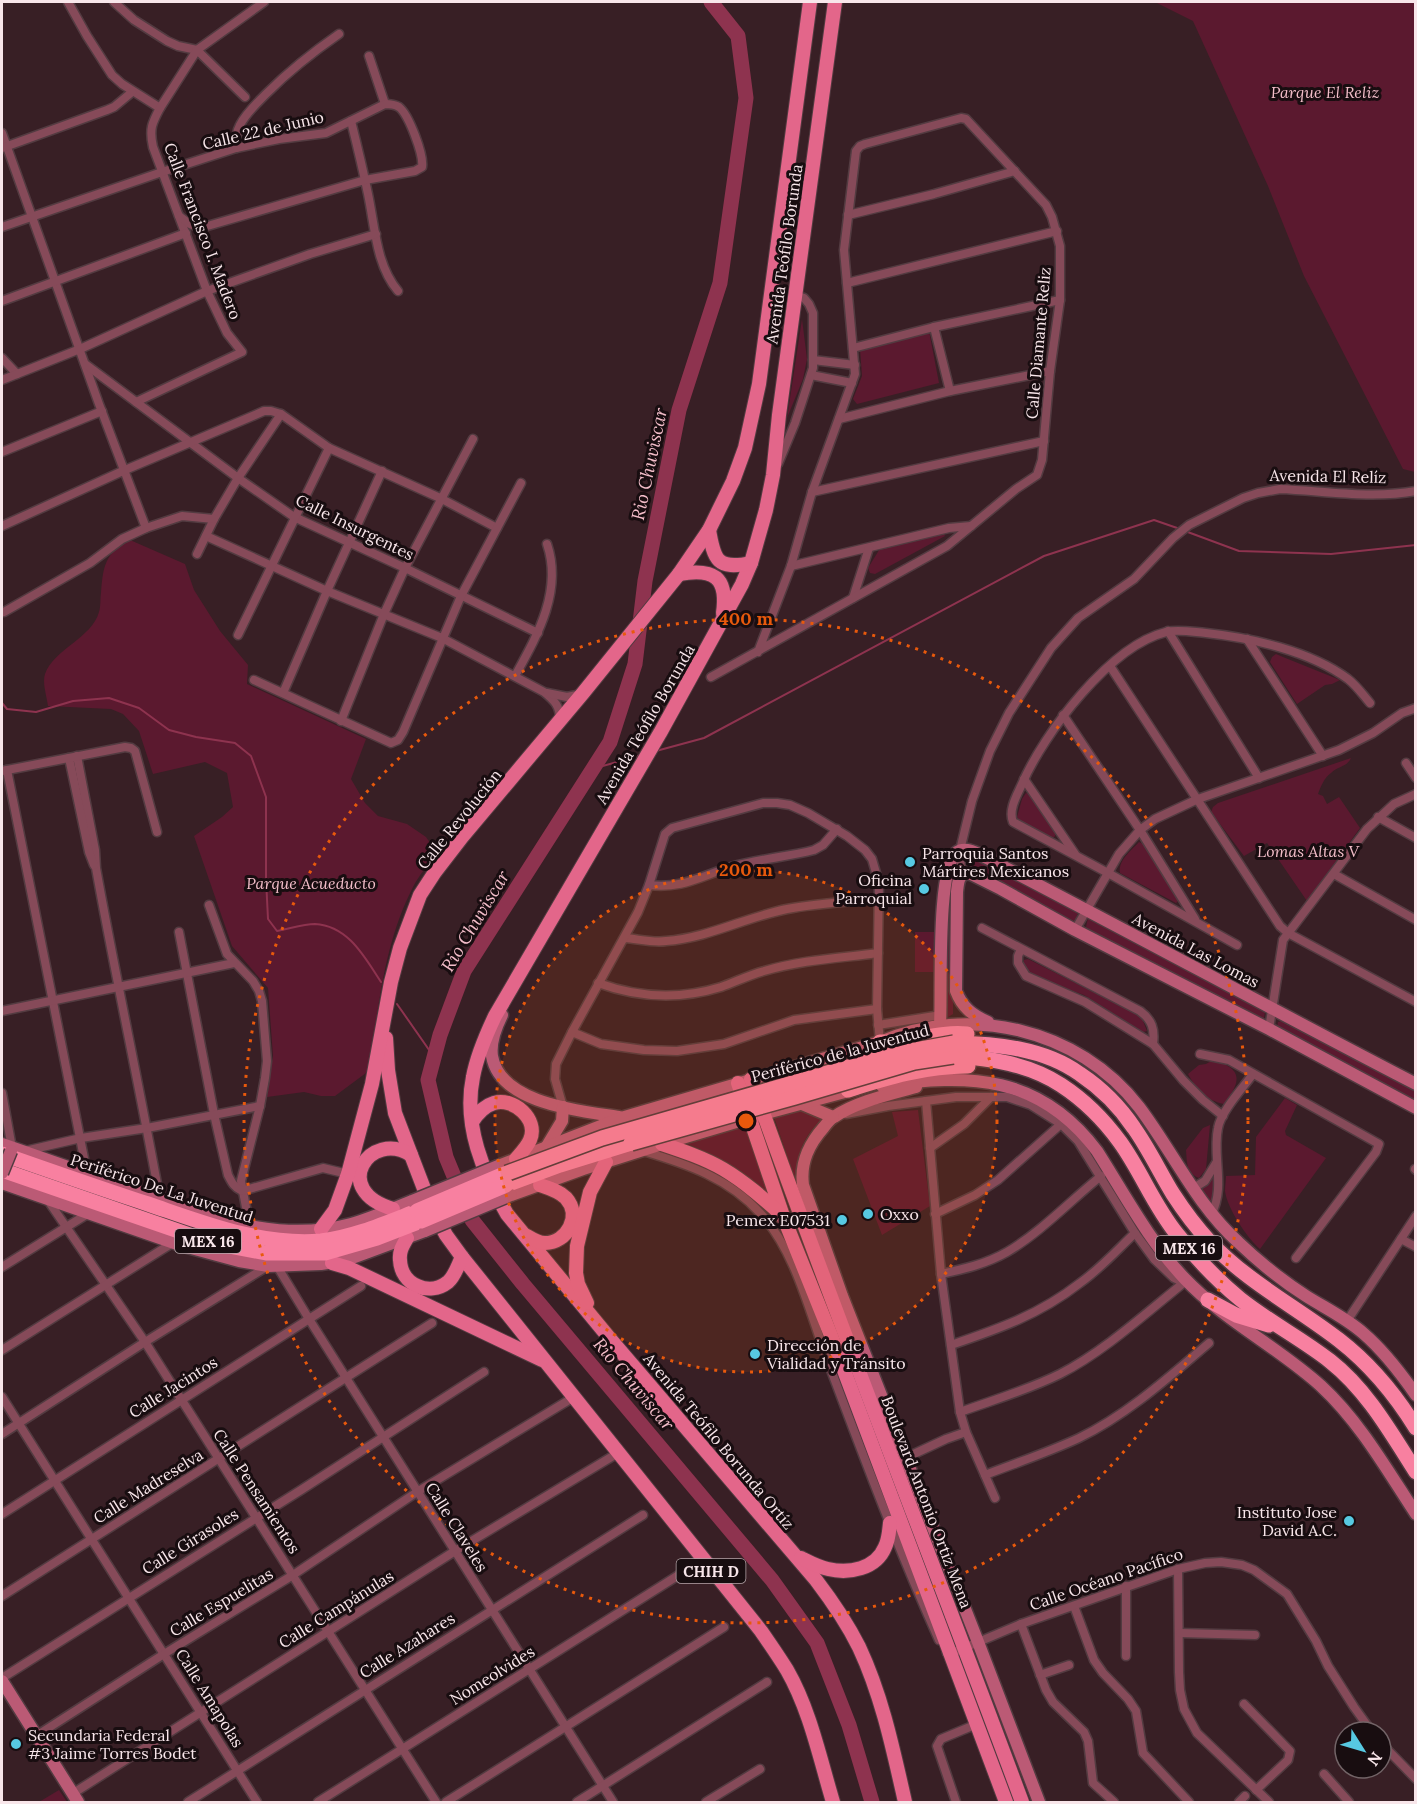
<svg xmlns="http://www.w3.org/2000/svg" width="1417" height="1804" viewBox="0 0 1417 1804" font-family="Lora,serif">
  <rect width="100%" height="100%" fill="#381f25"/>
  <g fill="#5b192f">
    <polygon points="1155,2 1415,2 1415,472 1403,469 1304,276 1268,186 1193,21"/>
    <polygon points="802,319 807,359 803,379 787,418"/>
    <polygon points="929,331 939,383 857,404 853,399 862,376 860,349"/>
    <polygon points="943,532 945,536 875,574 870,573 868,568 881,547"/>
    <path d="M130,540L185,564L194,590L220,631L248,665L247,684L366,739L351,779L365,803L378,816L407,824L426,837L437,853C429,864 419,875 413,887C384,943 378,1008 370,1070L335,1096H321L304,1092L267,1097L273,1056L268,988L232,946L194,836L222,817L233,807L227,773L205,762L153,774L139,731L123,714L111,709L48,706C47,697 42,683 45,674C54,649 92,638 99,612C101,606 100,599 101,593C103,566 105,553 130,540Z"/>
    <polygon points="1276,654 1283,657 1340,680 1332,684 1325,685 1297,704 1270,662 1272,657"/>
    <path d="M1351,758C1347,767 1338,766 1331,773C1324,778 1321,786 1318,794L1323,796L1327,804L1339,797L1360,828L1307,901L1267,843L1244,856L1211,812L1213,807L1218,803Z"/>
    <polygon points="1026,793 1030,794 1056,831 1055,836 1053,838 1021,822 1017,817 1022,799"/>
    <path d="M1139,842L1143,844L1179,900L1176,903L1120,873C1118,860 1131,851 1139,842Z"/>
    <polygon points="968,853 1078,912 1076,919 1073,921 1069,919 969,867 964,863 965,856"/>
    <polygon points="950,882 953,884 953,1014 948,1017 945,1016 947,887"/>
    <polygon points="1088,918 1093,918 1263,1010 1265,1012 1264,1018 1261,1020 1258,1020 1089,929 1086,927"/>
    <polygon points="915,932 934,932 935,972 915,972"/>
    <path d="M1028,959L1141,1016L1147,1031L1143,1032L1084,995L1032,976C1026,972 1023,967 1024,960Z"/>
    <polygon points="1281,1021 1415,1090 1415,1104 1277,1029 1278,1022"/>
    <path d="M1213,1060C1244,1069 1241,1082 1224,1104C1205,1100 1197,1090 1188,1074L1199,1065L1206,1064Z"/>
    <path d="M1285,1098L1297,1105L1285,1131L1286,1135L1326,1158L1260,1249C1247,1238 1227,1208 1225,1191C1225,1186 1226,1180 1226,1176L1255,1175L1256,1137Z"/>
    <path d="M802,1108L827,1116C805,1131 795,1155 796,1182L773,1114Z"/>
    <polygon points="918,1110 930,1206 882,1235 853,1159 898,1136 892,1112"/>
    <path d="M747,1123L776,1200C746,1173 723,1157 684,1143Z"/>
    <path d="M1210,1125L1206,1169L1199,1178C1186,1173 1187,1162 1186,1150L1203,1128Z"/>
    <polygon points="1212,1177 1216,1178 1214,1198 1211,1201 1201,1190"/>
    <polygon points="59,1790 67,1802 39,1802"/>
  </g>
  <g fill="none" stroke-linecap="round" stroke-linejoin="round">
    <g stroke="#8e334f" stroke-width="2">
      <polyline points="1185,531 1239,551 1331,554 1416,545"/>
      <path d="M2,703L7,709L36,712L73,701L109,698L139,708L169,730L196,737L235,743L251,756L266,797V879L268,919L277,931C289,929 303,924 315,924C349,926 365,958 381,982"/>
      <polyline points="656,751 704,738 1044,556 1154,520 1180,529"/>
      <polyline points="592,769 642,755"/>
      <polyline points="397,1004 434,1057"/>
    </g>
    <polyline stroke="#8e334f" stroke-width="15" points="711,2 738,36 746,98 720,283 679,410 645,581 635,664 610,742 464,971 440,1035 428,1080 446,1157 472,1220 523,1284 772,1580 817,1643 849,1725 872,1802"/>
    <g stroke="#533b41" stroke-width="11">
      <g id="street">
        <path d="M68,2L87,36L112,75L122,84L160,108C152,123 149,129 153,147L207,291L227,333L242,352L136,402"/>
        <polyline points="114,2 134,20 167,41 178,46 197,50 245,97"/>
        <polyline points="369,56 385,104"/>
        <polyline points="160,108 197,50 264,2"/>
        <path d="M351,121C357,145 363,170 368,194C375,227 376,265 398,291"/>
        <polyline points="2,133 99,404 146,528"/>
        <polyline points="2,148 107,110 114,107 132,92"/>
        <path d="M236,148C236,140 236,132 240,125C246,113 257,103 267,93C289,71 313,52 339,34"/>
        <polyline points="848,215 934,194 1015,171"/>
        <path d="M2,227L162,172L236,148L279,139L326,133L385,104C390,104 394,104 399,107C409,115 424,155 422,167L415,171L365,180L204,227C193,228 187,222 179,216"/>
        <polyline points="847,283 1057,231"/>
        <polyline points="2,301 186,233"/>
        <polyline points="934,327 950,391"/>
        <polyline points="853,348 934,327 1060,300"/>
        <polyline points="2,358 17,374"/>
        <polyline points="813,360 855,365"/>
        <polyline points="85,364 238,478 294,517 405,568 538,633"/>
        <polyline points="811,375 852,383"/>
        <polyline points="2,380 80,349 207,291 310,254 376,234"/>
        <polyline points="839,419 950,391 1050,371"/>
        <polyline points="2,452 102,411"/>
        <polyline points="778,464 795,423 813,368 813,313 809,304 804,298 795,295"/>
        <polyline points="812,492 1044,441"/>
        <polyline points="2,526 125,470 255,415 264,411 271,411 281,414 329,448 440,498 497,528"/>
        <path d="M206,536L327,591L442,638L544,692C555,701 560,706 560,720"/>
        <polyline points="197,554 214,519 238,478 281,414"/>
        <polyline points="791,566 949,528 971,526"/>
        <polyline points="853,598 869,548"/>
        <polyline points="4,612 90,563 122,539 146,528 182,516 214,519"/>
        <polyline points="1168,631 1259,778"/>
        <polyline points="238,635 329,448"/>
        <polyline points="1247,639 1323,756"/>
        <polyline points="1110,666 1280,926 1288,933 1416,1002"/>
        <path d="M515,676C537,636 563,591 547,544"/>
        <polyline points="711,677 947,546 1016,489 1037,475 1042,460 1050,371 1060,300 1060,246 1052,217 1046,205 966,119 961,118 865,144 860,146 856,151 844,250 855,374 812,492 791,566 758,652"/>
        <polyline points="254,680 391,743 398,740 403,732 461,596 521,483"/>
        <polyline points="283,693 327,591 382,471"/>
        <polyline points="547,693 567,697 582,694"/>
        <polyline points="1063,715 1140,830 1195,919"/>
        <polyline points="341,721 384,614 405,568 473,439"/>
        <path d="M77,756L95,850L96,868C116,979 140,1089 160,1200"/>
        <polyline points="69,758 89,852 94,865"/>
        <polyline points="1406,763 1416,778"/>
        <polyline points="7,770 84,1158"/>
        <polyline points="2,771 125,747 131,748 135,751 157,832"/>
        <polyline points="1024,779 1075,854"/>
        <polyline points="1378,817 1416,838"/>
        <polyline points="1334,874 1416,920"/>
        <path d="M961,875L960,850L972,801L990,751L1009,713L1051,648L1078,618L1134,579L1173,538L1189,525L1243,498L1258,493L1280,489C1325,491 1371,499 1416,491"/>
        <path d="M649,885C683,889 700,876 731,867C758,859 787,857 814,850L823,845L837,829"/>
        <polyline points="209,905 227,954 253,981 259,991 262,1001 267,1061 265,1078 260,1106 241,1181 250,1228"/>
        <path d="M982,928L1140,1011C1152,1020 1155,1029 1153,1044"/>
        <polyline points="1075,930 1119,854 1140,830 1155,819 1198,799 1339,750 1373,733 1402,713 1416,708"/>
        <path d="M179,932L214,1114L228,1175C232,1183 234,1187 242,1191L323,1168L348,1174"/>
        <path d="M625,938C638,939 653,943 666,941C708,938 746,917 787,909C817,903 848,902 879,899"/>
        <path d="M1237,945L1108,873L1013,822C1008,810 1017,795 1022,784C1044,733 1110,646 1166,632C1178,629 1193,632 1206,633C1252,638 1310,651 1348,679C1357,686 1363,695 1370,703"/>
        <polyline points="1021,949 1018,956 1018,963 1026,976 1085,1002 1153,1044 1183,1080 1203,1100 1223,1116"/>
        <path d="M598,983C639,998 679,1000 721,987C735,982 749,975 764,971C801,960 840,958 878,953"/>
        <polyline points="2,1011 234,963"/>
        <polyline points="878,1025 941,1015"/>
        <polyline points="1269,1029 1283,940 1367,829 1394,804 1416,794"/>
        <polyline points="572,1032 601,1044 644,1050 677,1051 724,1044 794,1020 877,1009"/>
        <polyline points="1200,1054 1229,1060 1379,1144 1376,1152 1296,1258"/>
        <polyline points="2,1093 12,1148"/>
        <polyline points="926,1101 941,1274 960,1412 966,1432 995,1498"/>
        <polyline points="563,1107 555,1079 556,1064 572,1032 638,912 649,885 665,834 672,828 763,803 777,803 790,805 808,813 847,836 865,850 872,859 879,883 877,1009 880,1042"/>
        <polyline points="846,1114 888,1106 956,1097 1007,1097 1031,1105 1061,1124 1078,1141 1135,1233 1154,1259 1174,1278 1178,1280 1187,1281"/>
        <polyline points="930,1148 964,1124 991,1097"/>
        <polyline points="25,1151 81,1138 147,1128 260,1106"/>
        <path d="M643,1151C687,1164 729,1178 761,1214C796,1252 810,1314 828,1362C863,1455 898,1549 939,1640"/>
        <polyline points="1415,1169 1416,1170"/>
        <polyline points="1192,1189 1205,1181 1216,1163"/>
        <polyline points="47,1199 145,1342 436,1802"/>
        <polyline points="935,1214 975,1195 998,1180 1061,1124"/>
        <path d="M1211,1215C1226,1187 1212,1157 1218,1128C1221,1111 1243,1088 1253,1074"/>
        <polyline points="1401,1239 1416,1247"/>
        <polyline points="277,1266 309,1319 613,1802"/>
        <polyline points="2,1267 89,1213"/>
        <path d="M941,1274C964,1269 986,1264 1007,1252C1041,1232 1070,1201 1101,1176"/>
        <polyline points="1347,1321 1416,1216"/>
        <path d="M951,1345C998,1329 1039,1315 1080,1283C1100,1269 1117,1250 1135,1233"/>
        <polyline points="2,1350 174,1242"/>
        <polyline points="2,1397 257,1802"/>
        <path d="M960,1412C993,1400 1028,1390 1060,1374C1105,1351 1147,1312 1186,1281"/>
        <polyline points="2,1434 145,1342 268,1266"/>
        <polyline points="903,1459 946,1439 966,1432"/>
        <path d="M985,1475C1016,1463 1049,1452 1079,1438C1127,1415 1169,1377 1209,1343"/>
        <polyline points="2,1514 361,1286"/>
        <polyline points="1178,1569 1179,1672 1180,1690 1184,1709 1197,1733 1269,1802"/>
        <polyline points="1126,1586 1126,1656"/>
        <polyline points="2,1596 432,1323"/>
        <polyline points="1074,1606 1094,1660 1103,1673 1128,1699 1136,1711 1143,1753 1189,1802"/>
        <polyline points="1021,1624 1046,1690 1053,1702 1084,1732 1088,1741 1093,1783 1114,1802"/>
        <polyline points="1180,1633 1255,1635"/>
        <polyline points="947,1653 950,1654 1021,1624 1178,1569 1205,1563 1221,1562 1242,1565 1254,1570 1287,1594 1316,1641 1328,1666 1354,1707 1372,1732"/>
        <polyline points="1040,1675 1069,1665"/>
        <polyline points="2,1678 301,1490 484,1372"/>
        <polyline points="1244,1704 1290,1751 1288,1760 1256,1790"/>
        <polyline points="36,1736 164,1654 293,1575 417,1492 574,1397"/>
        <polyline points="1381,1743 1416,1779"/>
        <polyline points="1324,1774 1349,1802"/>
        <polyline points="72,1794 455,1551 618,1453"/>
        <polyline points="188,1802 643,1515"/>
        <polyline points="318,1802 682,1573"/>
        <polyline points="446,1802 724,1627"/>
        <polyline points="577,1802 767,1682"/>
        <polyline points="706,1802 760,1769"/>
        <polyline points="956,1802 937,1746 941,1739 977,1724"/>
        <polyline points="1239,1802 1245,1796"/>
      </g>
    </g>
    <g stroke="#533b41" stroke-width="15">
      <g id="secondary">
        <path d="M502,1015C496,1027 490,1042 492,1056C500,1104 581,1111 619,1117"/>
        <path d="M988,1022C972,1015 962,1007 956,991L957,892C958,884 958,876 965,873L971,874L1001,889L1075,930L1269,1029L1416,1108"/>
        <path d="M940,1025C942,995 936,866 957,852C964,847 972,851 979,854C1125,929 1269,1008 1416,1084"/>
        <path d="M882,1086C969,1073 1040,1075 1097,1151C1125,1195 1149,1241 1185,1279C1225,1321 1278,1347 1321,1386C1360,1422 1387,1470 1416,1514"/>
        <path d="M916,1087C891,1094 855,1102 834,1117C830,1119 827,1123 824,1127C809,1144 800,1162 803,1185L842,1296L978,1642L1039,1802"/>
        <polyline points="802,1104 833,1117"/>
        <path d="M2,1144L208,1216C255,1230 303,1237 351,1224C372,1218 392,1209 412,1201"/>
        <polyline points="547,1146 562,1121 563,1107"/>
        <path d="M498,1166L621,1118L880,1042C969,1004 1078,1028 1139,1107C1173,1152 1196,1204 1238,1242C1259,1262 1281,1280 1306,1296C1325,1308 1346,1318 1363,1333C1384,1351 1400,1372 1416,1395"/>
        <polyline points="2,1183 180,1245 239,1261 268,1266 321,1264 347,1260 425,1231"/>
        <polyline points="511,1195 583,1169 662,1144 763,1114 856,1089"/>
        <polyline points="2,1681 78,1802"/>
      </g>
    </g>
    <g stroke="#533b41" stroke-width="16">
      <g id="primary">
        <path d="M835,2L779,415L773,475L766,510L751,563L742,584L660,733L495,1016C486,1035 477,1055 473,1077C463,1125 483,1173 507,1214L611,1340L816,1580C832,1601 847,1623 859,1647C882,1696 893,1749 905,1802"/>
        <path d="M709,530C714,560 717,570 751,563"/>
        <path d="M679,574C714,568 728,577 723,613"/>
        <path d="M386,1038L388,1070L395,1113L431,1207L446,1235L462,1257L761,1631C770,1644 779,1657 787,1670C810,1710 820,1759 833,1802"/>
        <path d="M751,1079C837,1321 933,1561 1022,1802"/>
        <polyline points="738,1083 783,1216 830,1333 1006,1802"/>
        <path d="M472,1122C477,1114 484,1106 494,1103C513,1097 539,1119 530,1140C527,1147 521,1153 516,1159"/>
        <path d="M662,1144C683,1151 704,1158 723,1169C745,1182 764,1199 783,1216"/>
        <path d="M393,1209C329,1190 370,1129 411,1155"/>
        <polyline points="321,1229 335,1210 348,1174 372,1084 391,982 400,948 420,895 435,872 462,837 583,693 679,574 709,530 733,481 745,448 759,384 810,2"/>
        <path d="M527,1236C532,1239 539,1243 545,1243C567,1243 582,1216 566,1198C559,1191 549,1188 540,1185"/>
        <path d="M407,1238C403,1245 399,1251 400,1260C401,1285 429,1297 448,1282C455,1276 458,1265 462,1257"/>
        <polyline points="332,1263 349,1268 542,1360"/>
        <polyline points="587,1303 578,1284 576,1273 577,1246 590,1192 606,1162"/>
        <path d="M801,1558C809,1562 818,1567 828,1569C849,1574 876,1569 885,1547C889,1539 889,1531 890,1523"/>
      </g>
    </g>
    <g stroke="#533b41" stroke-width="18">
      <g id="highway">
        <path d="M880,1042C909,1044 937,1031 967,1034"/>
        <path d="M954,1043C997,1044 1044,1048 1080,1074C1101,1088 1120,1107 1134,1128C1149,1149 1160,1173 1173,1194C1184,1211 1196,1227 1209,1241C1247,1282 1295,1306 1339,1340C1370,1364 1395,1394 1416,1428"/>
        <path d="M953,1056C990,1058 1029,1064 1061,1085C1084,1100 1104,1120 1120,1142C1141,1171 1154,1206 1177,1234C1196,1258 1217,1280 1240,1299C1269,1322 1302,1339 1330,1361C1367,1390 1391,1433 1416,1472"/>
        <path d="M848,1090C888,1077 926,1066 968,1066"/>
        <path d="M2,1154C51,1171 99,1188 148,1204C204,1223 261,1246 321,1241C354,1237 386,1223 417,1211"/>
        <polyline points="2,1170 213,1243 266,1253 325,1253 377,1238 421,1221"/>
        <polyline points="506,1185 560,1165 631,1143"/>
        <polyline points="1208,1300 1236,1315 1269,1325"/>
      </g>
    </g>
    <use href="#street" stroke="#864a59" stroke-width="8"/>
    <use href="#secondary" stroke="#bb5a75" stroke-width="12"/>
    <use href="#primary" stroke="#e3668a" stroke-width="14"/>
    <use href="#highway" stroke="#f880a0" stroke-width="15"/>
    <g stroke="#533b41" stroke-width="15" stroke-linecap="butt">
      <g id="secondary-bridge">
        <polyline points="2,1173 11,1151"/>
        <polyline points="412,1201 498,1166"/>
        <polyline points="425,1231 511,1195"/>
      </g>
    </g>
    <g stroke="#533b41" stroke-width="18" stroke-linecap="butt">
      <g id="highway-bridge">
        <polyline points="631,1143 795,1097 914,1062 953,1056"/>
        <polyline points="417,1211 502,1175 602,1138 893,1054 954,1043"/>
        <polyline points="421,1221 506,1185"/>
      </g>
    </g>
    <use href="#secondary-bridge" stroke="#bb5a75" stroke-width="12"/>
    <use href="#highway-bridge" stroke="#f880a0" stroke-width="15"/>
  </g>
  <circle cx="746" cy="1121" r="251" fill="#e8590c" fill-opacity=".12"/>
  <g fill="none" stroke="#e8590c" stroke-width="3" stroke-dasharray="3 6">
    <circle cx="746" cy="1121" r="251"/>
    <circle cx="746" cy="1121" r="502"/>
  </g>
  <g fill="#57c9e2" stroke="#180d10" stroke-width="2">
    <circle cx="910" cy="862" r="6"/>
    <circle cx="924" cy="889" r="6"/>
    <circle cx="868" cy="1214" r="6"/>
    <circle cx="842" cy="1220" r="6"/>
    <circle cx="755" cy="1354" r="6"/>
    <circle cx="1349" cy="1521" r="6"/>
    <circle cx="16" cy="1744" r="6"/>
  </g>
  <g text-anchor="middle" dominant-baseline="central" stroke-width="6" stroke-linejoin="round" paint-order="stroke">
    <g fill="#180d10" stroke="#b5a5a9" stroke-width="1.5">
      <rect x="175" y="1229" width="66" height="24" rx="4.5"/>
      <rect x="1156" y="1236" width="66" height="24" rx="4.5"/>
      <rect x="676.5" y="1559" width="69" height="24" rx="4.5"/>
    </g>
    <g font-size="15" font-weight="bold" fill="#f8e6ea">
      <text x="208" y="1241">MEX 16</text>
      <text x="1189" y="1248">MEX 16</text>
      <text x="711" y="1571">CHIH D</text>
    </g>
    <g font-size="16" font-style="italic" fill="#f3bec9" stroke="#180d10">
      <text x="1325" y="92">Parque El Reliz</text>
      <text x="1308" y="851">Lomas Altas V</text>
      <text x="311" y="883">Parque Acueducto</text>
    </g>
    <g font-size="16" fill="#f8e6ea" stroke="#180d10">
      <text transform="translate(263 130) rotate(-13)">Calle 22 de Junio</text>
      <text transform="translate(203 231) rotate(69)">Calle Francisco I. Madero</text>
      <text transform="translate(784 254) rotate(-82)">Avenida Teófilo Borunda</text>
      <text transform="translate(1038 343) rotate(-85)">Calle Diamante Reliz</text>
      <text transform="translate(1328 476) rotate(1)">Avenida El Relíz</text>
      <text transform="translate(355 527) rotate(26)">Calle Insurgentes</text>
      <text transform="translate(645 724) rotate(-60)">Avenida Teófilo Borunda</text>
      <text transform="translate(459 819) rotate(-51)">Calle Revolución</text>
      <text transform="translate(1196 950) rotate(28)">Avenida Las Lomas</text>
      <text transform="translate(840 1053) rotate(-15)">Periférico de la Juventud</text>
      <text transform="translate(162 1188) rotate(18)">Periférico De La Juventud</text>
      <text transform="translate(173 1387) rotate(-32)">Calle Jacintos</text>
      <text transform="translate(719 1441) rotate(50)">Avenida Teófilo Borunda Ortíz</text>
      <text transform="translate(148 1486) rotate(-32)">Calle Madreselva</text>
      <text transform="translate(257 1491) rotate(57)">Calle Pensamientos</text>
      <text transform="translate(927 1502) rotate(69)">Boulevard Antonio Ortiz Mena</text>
      <text transform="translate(457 1527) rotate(58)">Calle Claveles</text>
      <text transform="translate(190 1541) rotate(-32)">Calle Girasoles</text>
      <text transform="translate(1106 1579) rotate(-19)">Calle Océano Pacífico</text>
      <text transform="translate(221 1602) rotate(-31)">Calle Espuelitas</text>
      <text transform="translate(336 1609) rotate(-32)">Calle Campánulas</text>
      <text transform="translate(407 1645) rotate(-32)">Calle Azahares</text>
      <text transform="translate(492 1675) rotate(-32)">Nomeolvides</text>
      <text transform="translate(210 1698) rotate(58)">Calle Amapolas</text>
    </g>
    <g font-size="16" fill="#f8e6ea" stroke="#180d10" text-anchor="start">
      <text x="922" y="853">Parroquia Santos<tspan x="922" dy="18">Mártires Mexicanos</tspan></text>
      <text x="912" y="880" text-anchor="end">Oficina<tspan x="912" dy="18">Parroquial</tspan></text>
      <text x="880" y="1214">Oxxo</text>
      <text x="830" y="1220" text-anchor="end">Pemex E07531</text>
      <text x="767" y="1345">Dirección de<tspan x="767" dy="18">Vialidad y Tránsito</tspan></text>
      <text x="1337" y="1512" text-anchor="end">Instituto Jose<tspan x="1337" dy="18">David A.C.</tspan></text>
      <text x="28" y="1735">Secundaria Federal<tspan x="28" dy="18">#3 Jaime Torres Bodet</tspan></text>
    </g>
    <g font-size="18" font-style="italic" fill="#f3bdc9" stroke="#180d10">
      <text transform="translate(649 464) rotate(-78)">Rio Chuviscar</text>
      <text transform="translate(475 921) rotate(-59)">Rio Chuviscar</text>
      <text transform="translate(634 1384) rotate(50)">Rio Chuviscar</text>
    </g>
  </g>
  <circle cx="746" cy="1121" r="9" fill="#e8590c" stroke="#180d10" stroke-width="3"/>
  <g font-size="18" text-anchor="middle" font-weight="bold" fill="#e8590c" stroke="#180d10" stroke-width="6" stroke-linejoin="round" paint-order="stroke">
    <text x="746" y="625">400 m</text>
    <text x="746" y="876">200 m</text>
  </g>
  <rect width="1417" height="1804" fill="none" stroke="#f8e6ea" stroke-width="6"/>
  <g transform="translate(1363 1750) rotate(127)"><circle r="28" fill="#180d10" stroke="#726467" stroke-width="1.5"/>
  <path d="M0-4.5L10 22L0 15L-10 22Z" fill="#57c9e2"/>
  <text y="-9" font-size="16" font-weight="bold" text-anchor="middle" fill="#f8e6ea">N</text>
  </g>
</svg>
